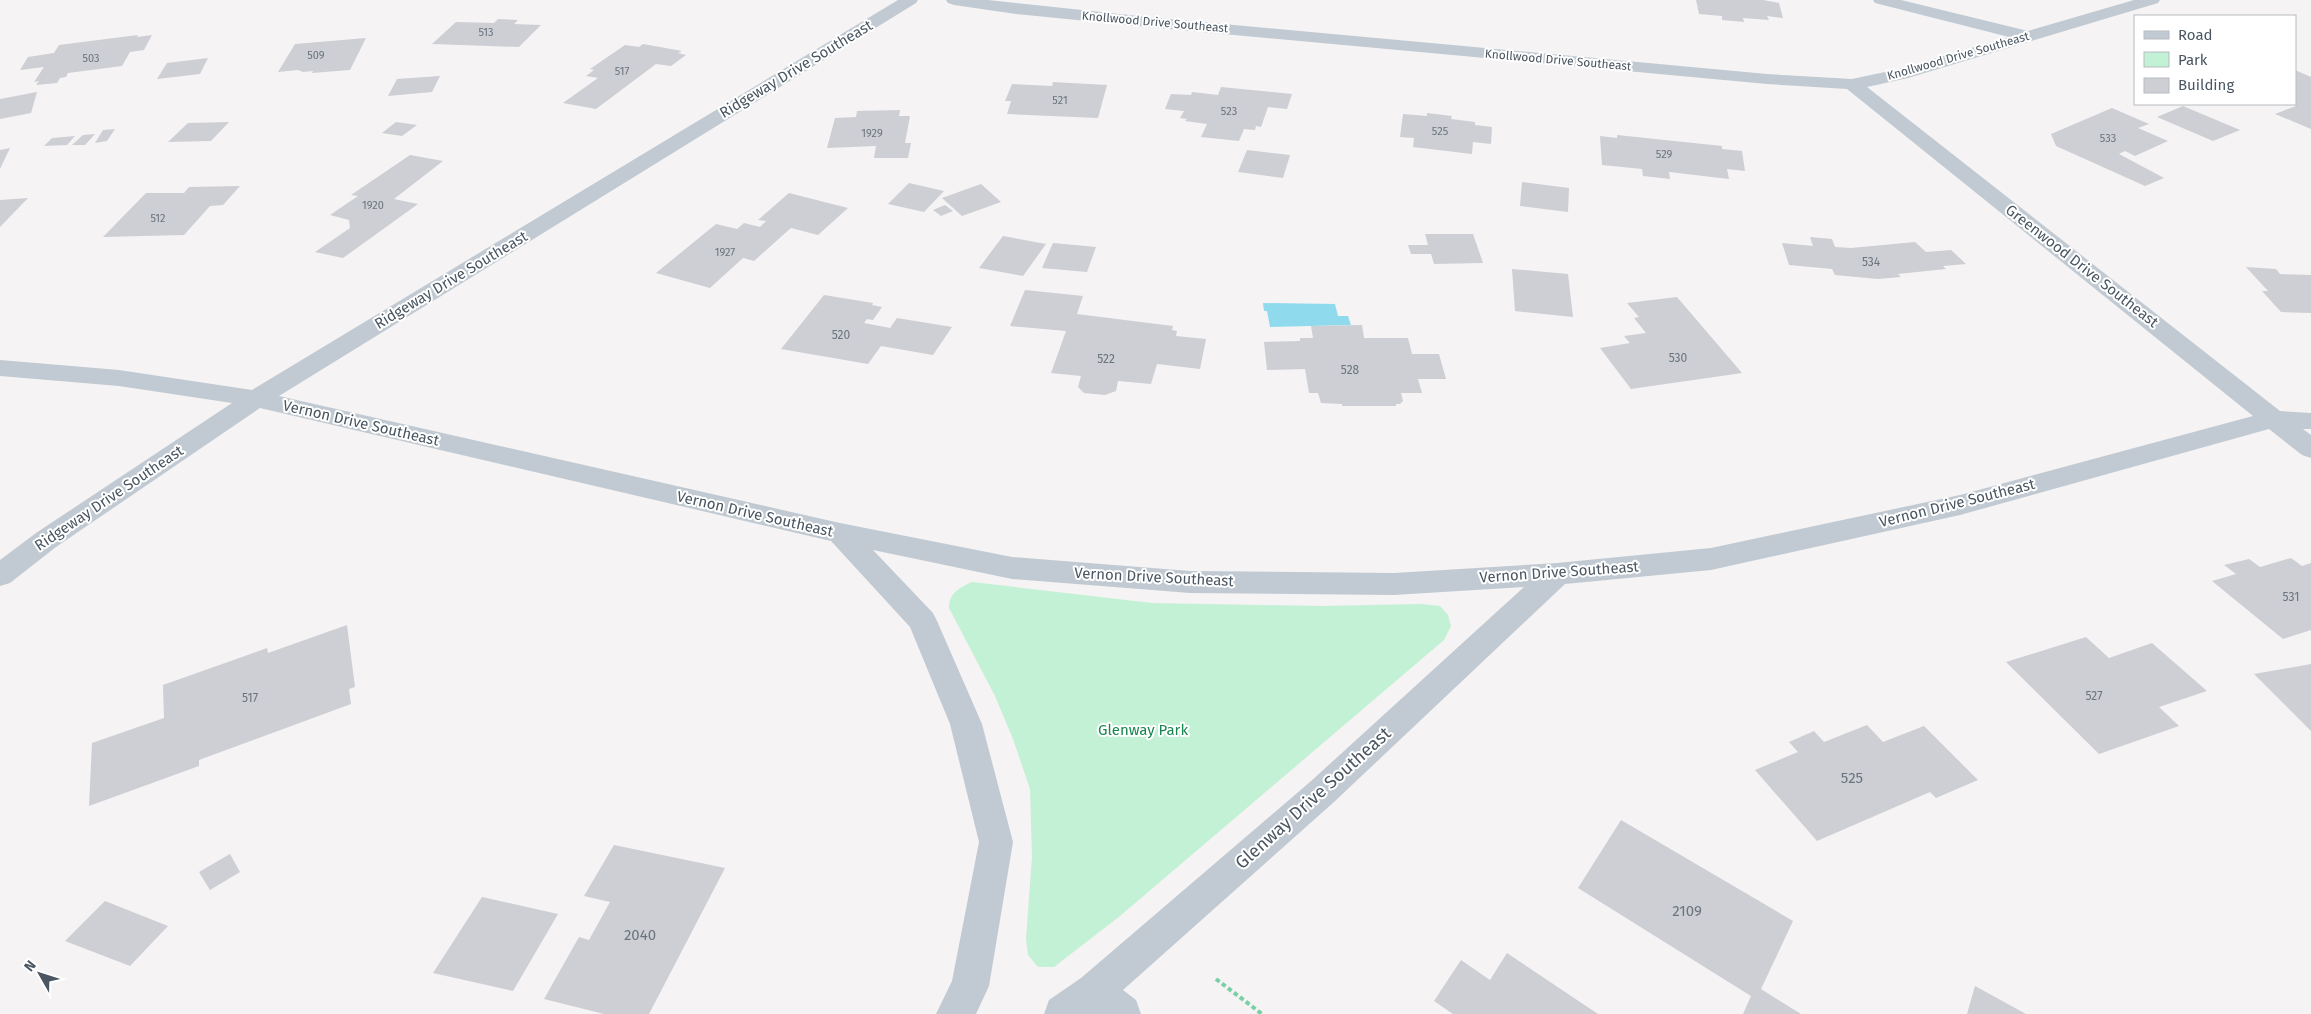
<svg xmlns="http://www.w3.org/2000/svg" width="2311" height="1014" viewBox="0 0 2311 1014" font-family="'Fira Sans',sans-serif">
  <rect width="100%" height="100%" fill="#f5f3f3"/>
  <path fill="#c3f1d5" d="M972,582L1152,603L1321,606L1421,604L1440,606L1448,615L1451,626L1444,640L1120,916L1054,967H1038L1028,955L1026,939L1032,857L1030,789L1013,739L995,696L949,608C949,593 959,588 972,582Z"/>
  <polygon fill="#90daee" points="1263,303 1335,304 1338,316 1348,316 1351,325 1270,327 1267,311 1264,311"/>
  <g fill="#cdcfd5">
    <polygon points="1696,0 1763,0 1779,3 1783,18 1767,16 1769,20 1743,18 1744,22 1722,20 1722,16 1699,14"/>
    <polygon points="498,19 518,20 514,24 541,25 519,47 432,44 456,22 494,23"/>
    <polygon points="138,35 137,37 152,35 144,50 130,52 122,66 68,73 66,77 60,78 57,83 36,85 39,81 34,82 44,67 20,70 28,57 54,53 59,45"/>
    <polygon points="366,38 350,70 312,73 313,71 303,72 298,70 278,72 295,44"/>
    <polygon points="643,44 682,51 678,53 686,55 671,66 656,64 596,109 563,103 598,78 586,76 594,70 590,69 625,45 639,47"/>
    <polygon points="208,58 200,74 157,79 167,63"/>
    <polygon points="2295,70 2311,77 2311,129 2275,114 2296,106"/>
    <polygon points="440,76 432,92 388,96 397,79"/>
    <polygon points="1053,82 1107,85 1098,118 1007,114 1011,101 1005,101 1012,84 1052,86"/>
    <polygon points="1221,87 1292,94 1287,109 1268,107 1261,127 1256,126 1255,130 1244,129 1239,141 1201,137 1207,124 1185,121 1187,119 1180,118 1184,111 1165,109 1171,94 1191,95 1192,92 1218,95"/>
    <polygon points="37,92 31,113 0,119 0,99"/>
    <polygon points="2183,106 2240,130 2213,141 2157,117"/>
    <polygon points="2112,108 2149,124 2138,128 2168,141 2135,156 2125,151 2119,154 2164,178 2145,186 2056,146 2051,134"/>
    <polygon points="900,110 899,116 910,116 905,143 911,143 908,158 874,158 876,146 827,148 835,118 856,117 857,111"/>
    <polygon points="1427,113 1452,116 1451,119 1475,122 1475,125 1492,127 1491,144 1473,142 1472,154 1413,147 1414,138 1400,137 1403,114 1427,116"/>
    <polygon points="229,122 211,141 168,142 188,123"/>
    <polygon points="396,122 417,125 402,136 382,133"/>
    <polygon points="115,129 107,141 95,143 103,130"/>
    <polygon points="95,134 85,145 72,145 83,135"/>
    <polygon points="1617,135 1722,146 1722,149 1742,151 1745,171 1727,169 1729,179 1669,172 1670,179 1643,176 1642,169 1602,165 1600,136 1617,138"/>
    <polygon points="75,136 67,145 44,146 52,138"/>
    <polygon points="10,148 0,169 0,150"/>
    <polygon points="1247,150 1290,155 1283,178 1238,172"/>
    <polygon points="410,155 443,161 394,199 418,204 343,258 315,252 350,228 349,220 330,215 358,196 351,195"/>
    <polygon points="1522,182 1569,188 1568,212 1520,206"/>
    <polygon points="909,183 944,191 924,212 888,204"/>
    <polygon points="981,184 1001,202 962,216 942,198"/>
    <polygon points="240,186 223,205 210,206 184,235 103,237 146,193 184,193 189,187"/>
    <polygon points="789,193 848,208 818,235 791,228 754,261 743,258 710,288 656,273 716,224 737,229 744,223 760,227 766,221 758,220"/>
    <polygon points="28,198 0,227 0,200"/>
    <polygon points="945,205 953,211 941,216 933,210"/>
    <polygon points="1425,234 1473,234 1483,263 1434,264 1431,254 1411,254 1408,245 1428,245"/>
    <polygon points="1003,236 1046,244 1023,276 979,268"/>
    <polygon points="1810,237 1832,239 1835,247 1851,248 1915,242 1926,252 1951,250 1966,264 1943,266 1946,269 1898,274 1901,277 1878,279 1835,275 1832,269 1789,265 1782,243 1813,246"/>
    <polygon points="1053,243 1096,247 1087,272 1042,268"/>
    <polygon points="2246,267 2276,269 2280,274 2311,275 2311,313 2281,312 2262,291 2268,291"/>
    <polygon points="1512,269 1568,274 1573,317 1515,311"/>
    <polygon points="1025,290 1083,296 1077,314 1173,326 1172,330 1177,331 1176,336 1206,339 1200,369 1157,364 1151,384 1118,381 1116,391 1105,395 1084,393 1078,387 1081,376 1051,373 1066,331 1010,326"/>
    <polygon points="824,295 873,303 872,305 882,307 873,320 867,319 864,323 890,328 897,318 952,327 933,355 881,346 868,364 781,349"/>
    <polygon points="1677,297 1742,373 1631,389 1600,348 1630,343 1624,336 1646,333 1634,318 1639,317 1627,303"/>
    <polygon points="1362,325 1364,338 1408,338 1412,354 1439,354 1446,379 1418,379 1422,393 1401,393 1403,401 1400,404 1396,404 1396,406 1342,406 1342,404 1321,403 1318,393 1309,393 1305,369 1267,370 1264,342 1300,341 1300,338 1313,338 1311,326"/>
    <polygon points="2291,558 2302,566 2311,563 2311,630 2283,639 2212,581 2236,574 2224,565 2249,559 2260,567"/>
    <polygon points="347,625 355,687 349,689 351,704 199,760 199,766 89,806 92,743 164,718 163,685 267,648 268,653"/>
    <polygon points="2086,637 2109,658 2152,643 2207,691 2159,707 2179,726 2099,754 2006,662"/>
    <polygon points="2311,664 2311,731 2254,674"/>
    <polygon points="1867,725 1883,742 1924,726 1978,780 1936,798 1930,792 1817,841 1755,770 1798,752 1789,742 1814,731 1824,742"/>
    <polygon points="1621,820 1793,921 1761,989 1801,1014 1743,1014 1751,996 1578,888"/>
    <polygon points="614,845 725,868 649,1014 604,1014 544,999 579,937 589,940 610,902 584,896"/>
    <polygon points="230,854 240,872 210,890 199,872"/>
    <polygon points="482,897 558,914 513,991 433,973"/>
    <polygon points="105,901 168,926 130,966 65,941"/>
    <polygon points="1507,953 1598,1014 1453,1014 1434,1001 1461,960 1490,980"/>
    <polygon points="1975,986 2026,1014 1967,1014"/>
  </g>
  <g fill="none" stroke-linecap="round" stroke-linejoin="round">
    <polyline stroke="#7ad0a6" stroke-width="4" stroke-dasharray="4.5 3" stroke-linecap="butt" points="1216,979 1262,1014"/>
    <polygon fill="#c1cad2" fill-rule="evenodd" points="898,0 918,0 916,3 279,396 840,523 1012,557 1190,571 1394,573 1557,563 1711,548 1960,495 2253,416 1847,89 1767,84 1148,27 1016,14 954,5 948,3 946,0 988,0 1148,17 1767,74 1852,79 1899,69 2009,37 1875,3 1873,0 1901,0 2028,31 2134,0 2160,0 2158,3 1908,78 1867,87 2280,411 2311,413 2311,429 2303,429 2311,435 2311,458 2302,455 2269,429 1960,515 1711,570 1565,584 1334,802 1123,990 1136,1000 1141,1014 1044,1014 1049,1000 1081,978 1310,782 1524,587 1394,595 1190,593 1012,579 873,550 933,613 937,621 982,724 1013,842 989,986 976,1014 936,1014 952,981 979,842 950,724 910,627 831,541 260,408 56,547 10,583 0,586 0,560 36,533 232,403 119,386 0,376 0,360 119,370 252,390"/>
  </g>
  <g text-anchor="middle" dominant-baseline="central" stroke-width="4" stroke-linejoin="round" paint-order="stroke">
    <g font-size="11" fill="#6b747e">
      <text x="486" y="32">513</text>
      <text x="316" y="55">509</text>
      <text x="91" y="58">503</text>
      <text x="622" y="71">517</text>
      <text x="1060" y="100">521</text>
      <text x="1229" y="111">523</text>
      <text x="1440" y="131">525</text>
      <text x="872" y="133">1929</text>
      <text x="2108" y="138">533</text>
      <text x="1664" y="154">529</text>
      <text x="373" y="205">1920</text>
      <text x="158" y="218">512</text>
      <text x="725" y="252">1927</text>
    </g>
    <g font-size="12" fill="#4a5661" stroke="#fff">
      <text transform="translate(1155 22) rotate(5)">Knollwood Drive Southeast</text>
      <text transform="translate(1958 56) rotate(-16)">Knollwood Drive Southeast</text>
      <text transform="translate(1558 60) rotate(5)">Knollwood Drive Southeast</text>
    </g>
    <g font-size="12" fill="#6b747e">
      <text x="1871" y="262">534</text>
      <text x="841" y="335">520</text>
      <text x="1678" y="358">530</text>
      <text x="1106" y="359">522</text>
      <text x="1350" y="370">528</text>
      <text x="2291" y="597">531</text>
      <text x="2094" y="696">527</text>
      <text x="250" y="698">517</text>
    </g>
    <g font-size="15" fill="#4a5661" stroke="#fff">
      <text transform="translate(796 69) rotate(-31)">Ridgeway Drive Southeast</text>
      <text transform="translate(2082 266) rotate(38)">Greenwood Drive Southeast</text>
      <text transform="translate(451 280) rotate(-31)">Ridgeway Drive Southeast</text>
      <text transform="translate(361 423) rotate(13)">Vernon Drive Southeast</text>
      <text transform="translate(109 498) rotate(-34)">Ridgeway Drive Southeast</text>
      <text transform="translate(1957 503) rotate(-14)">Vernon Drive Southeast</text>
      <text transform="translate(755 514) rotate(13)">Vernon Drive Southeast</text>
      <text transform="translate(1559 572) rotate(-4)">Vernon Drive Southeast</text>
      <text transform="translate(1154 577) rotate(3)">Vernon Drive Southeast</text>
    </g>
    <g font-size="15" fill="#17864f" stroke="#fff">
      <text x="1143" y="730">Glenway Park</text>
    </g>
    <g font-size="15" fill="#6b747e">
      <text x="1852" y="778">525</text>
      <text x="1687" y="911">2109</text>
      <text x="640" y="935">2040</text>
    </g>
    <g font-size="18" fill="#4a5661" stroke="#fff">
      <text transform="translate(1313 798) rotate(-42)">Glenway Drive Southeast</text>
    </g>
  </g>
  <rect x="2134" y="15" width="162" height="90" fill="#ffffff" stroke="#b7bbc0"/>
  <rect x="2144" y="31" width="25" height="8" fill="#c1cad2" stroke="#b7bbc0"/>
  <text x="2178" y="40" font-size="15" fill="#4a5661">Road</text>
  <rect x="2144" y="52" width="25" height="15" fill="#c3f1d5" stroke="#b7bbc0"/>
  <text x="2178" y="65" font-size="15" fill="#4a5661">Park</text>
  <rect x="2144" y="78" width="25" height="15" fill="#cdcfd5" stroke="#b7bbc0"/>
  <text x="2178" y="90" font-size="15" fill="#4a5661">Building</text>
  <g transform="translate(40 974) rotate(309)" stroke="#ffffff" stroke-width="4" paint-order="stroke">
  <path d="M0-4L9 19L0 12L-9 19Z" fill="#4a5661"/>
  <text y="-8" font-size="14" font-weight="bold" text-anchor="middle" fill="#4a5661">N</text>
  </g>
</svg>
